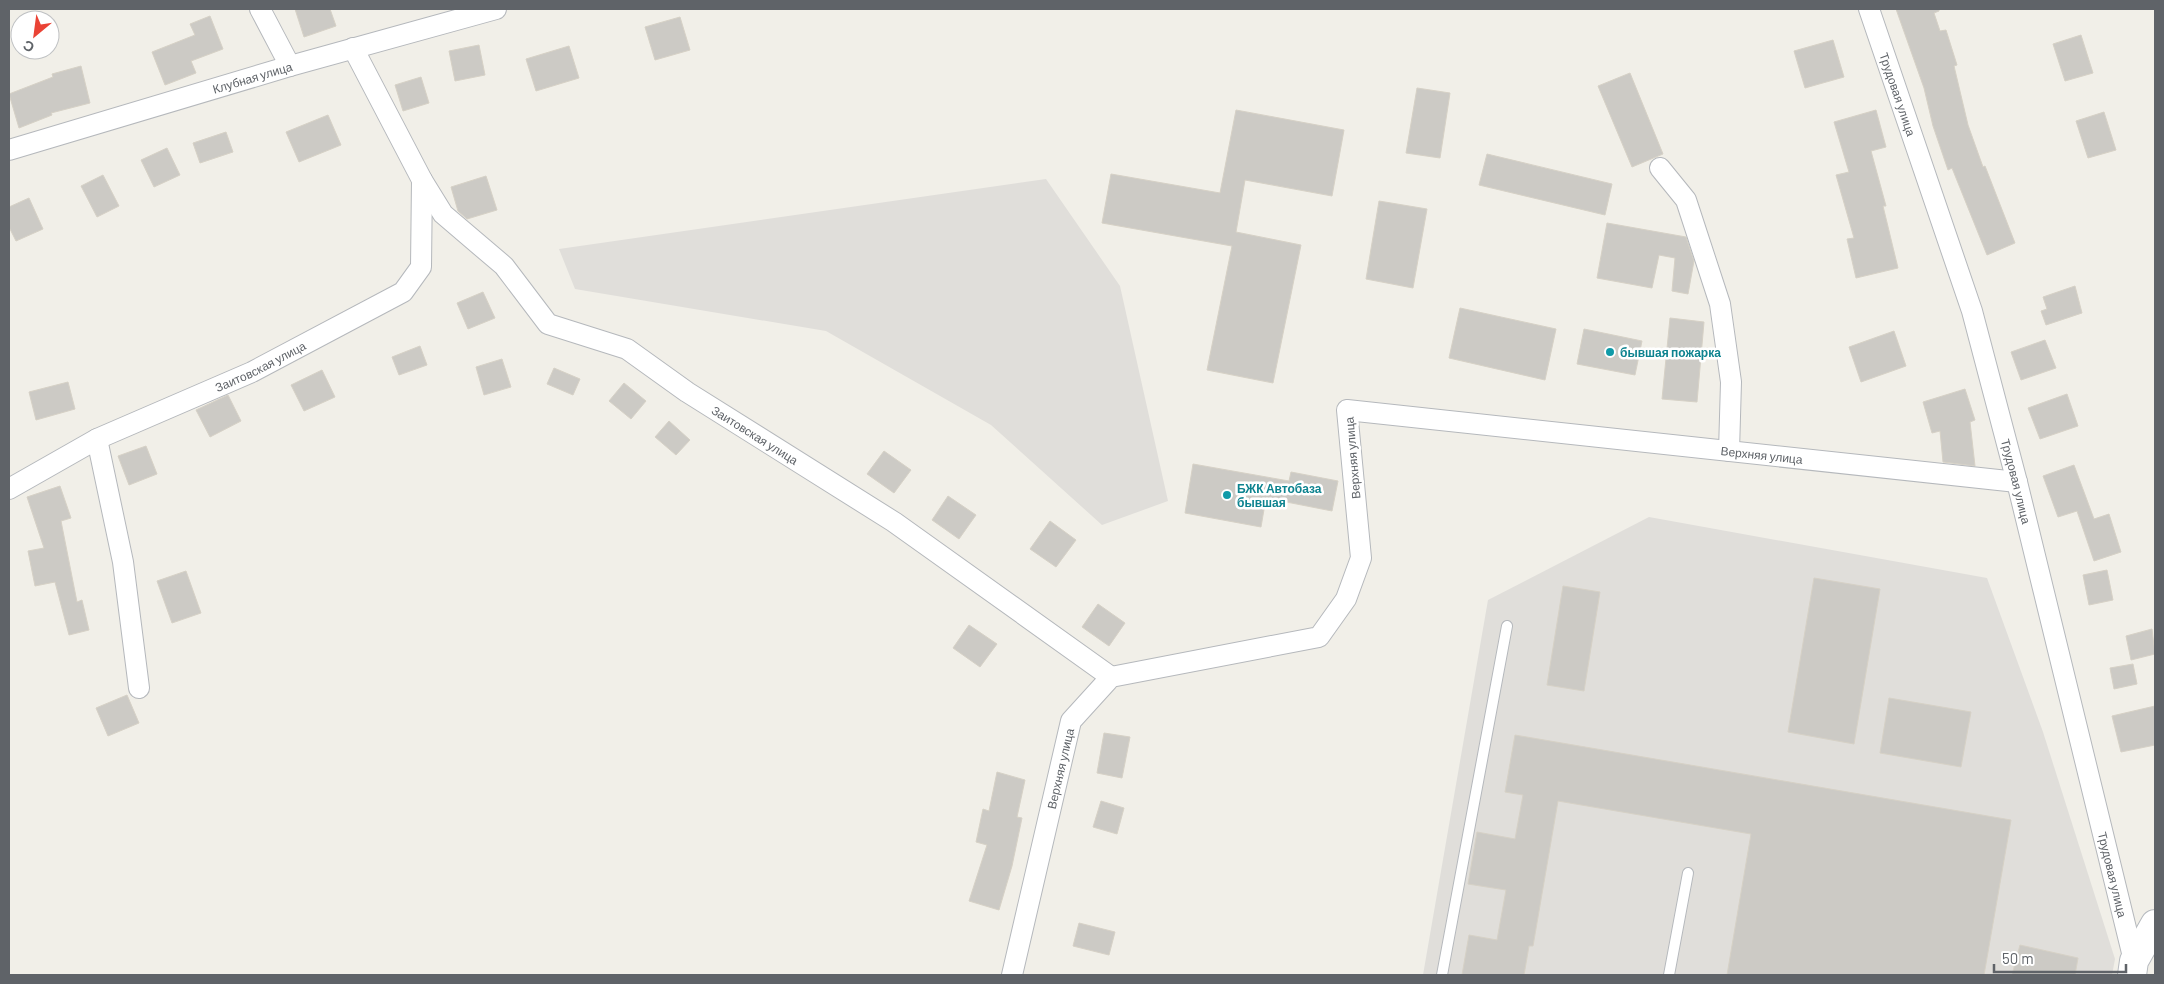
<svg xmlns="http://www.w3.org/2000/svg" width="2164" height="984" viewBox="0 0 2164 984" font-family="Barlow,sans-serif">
  <rect width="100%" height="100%" fill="#f1efe8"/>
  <g fill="#e0deda">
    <polygon points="1046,179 1120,286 1168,501 1102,525 991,425 826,331 575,289 559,249"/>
    <polygon points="1649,517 1987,578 2043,732 2115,959 2112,975 1423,975 1488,600"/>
  </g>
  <g fill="#cccac5" stroke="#d6d1c6">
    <polygon points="295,9 330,9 336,26 304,37"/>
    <polygon points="1896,9 1939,9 1939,11 1934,13 1940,31 1946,30 1957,65 1954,66 1968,125 1983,167 1985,166 2015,243 1987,255 1952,168 1948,170 1933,126 1924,88"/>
    <polygon points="210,16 223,49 191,61 196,73 165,85 152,52 195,35 190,24"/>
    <polygon points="680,17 690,50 655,60 645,27"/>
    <polygon points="2081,35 2093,73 2065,81 2053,44"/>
    <polygon points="1833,40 1844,77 1805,88 1794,51"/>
    <polygon points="479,45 485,75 455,81 449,51"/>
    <polygon points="569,46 579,78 536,91 526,59"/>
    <polygon points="81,66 90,103 51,113 52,115 19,128 9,94 53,77 52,74"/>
    <polygon points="1630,73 1663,154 1632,167 1598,86"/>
    <polygon points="421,77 429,103 403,111 395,85"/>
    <polygon points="1417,88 1450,93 1440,158 1406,153"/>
    <polygon points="1236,110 1344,130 1332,196 1245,180 1236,232 1301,245 1273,383 1207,370 1232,246 1102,223 1111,174 1220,193"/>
    <polygon points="1876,110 1886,147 1871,151 1886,206 1883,206 1898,268 1856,278 1847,239 1854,238 1836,175 1849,172 1834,122"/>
    <polygon points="2104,112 2116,150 2088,158 2076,121"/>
    <polygon points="328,115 341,145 299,162 286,132"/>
    <polygon points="226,132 233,152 200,163 193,143"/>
    <polygon points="167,148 180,175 154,187 141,160"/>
    <polygon points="1487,154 1612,184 1605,215 1479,185"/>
    <polygon points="103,175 119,206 97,217 81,186"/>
    <polygon points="486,176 497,210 467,219 458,211 451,187"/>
    <polygon points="29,198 43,229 16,241 9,227 9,207"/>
    <polygon points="1379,201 1427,209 1413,288 1366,279"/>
    <polygon points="1607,223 1686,237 1694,261 1688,294 1672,291 1675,258 1659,255 1652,288 1597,278"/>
    <polygon points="2075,286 2082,313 2046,325 2041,311 2047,309 2043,297"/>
    <polygon points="483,292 495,318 468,329 457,303"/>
    <polygon points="1460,308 1556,329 1545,380 1449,358"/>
    <polygon points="1670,318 1704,322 1697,402 1662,399"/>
    <polygon points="1584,329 1642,341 1635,375 1577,364"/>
    <polygon points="1894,331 1906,366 1861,382 1849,347"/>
    <polygon points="2045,340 2056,368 2021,380 2011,352"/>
    <polygon points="420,346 427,365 399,375 392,357"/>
    <polygon points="502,359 511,387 484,395 476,367"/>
    <polygon points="554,368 580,379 573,395 547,384"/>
    <polygon points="322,370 335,397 304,411 291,385"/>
    <polygon points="68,382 75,409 36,420 29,392"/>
    <polygon points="624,383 646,401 631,419 609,401"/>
    <polygon points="1965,389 1975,420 1970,422 1975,466 1943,462 1940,431 1932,433 1923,402"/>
    <polygon points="2067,394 2078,426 2040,439 2028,408"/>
    <polygon points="228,395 241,421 210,437 196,410"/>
    <polygon points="669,421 690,440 676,455 655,437"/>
    <polygon points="146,446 157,474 129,485 118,456"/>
    <polygon points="884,451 911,470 894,493 867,474"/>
    <polygon points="1193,464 1289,481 1291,472 1338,481 1332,511 1266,498 1261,527 1185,513"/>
    <polygon points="2074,465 2094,519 2109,514 2121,552 2094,561 2077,511 2058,517 2043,476"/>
    <polygon points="60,486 71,518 61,521 77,602 82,600 89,630 69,635 55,582 35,586 28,551 44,548 27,497"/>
    <polygon points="948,496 976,515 959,539 932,520"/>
    <polygon points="1050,521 1076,540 1056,567 1030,549"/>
    <polygon points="2107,570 2113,600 2089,605 2083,575"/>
    <polygon points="186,571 201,613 172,623 157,581"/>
    <polygon points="1814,578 1880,589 1854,744 1788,732"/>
    <polygon points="1563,586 1600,592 1584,691 1547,685"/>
    <polygon points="1098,604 1125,623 1109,646 1082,627"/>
    <polygon points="969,625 997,644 980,667 953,648"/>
    <polygon points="2152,629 2155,654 2131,660 2126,636"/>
    <polygon points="2133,664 2137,684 2114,689 2110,668"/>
    <polygon points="127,695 139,723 108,736 96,708"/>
    <polygon points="1889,698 1971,712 1961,767 1880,753"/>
    <polygon points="2155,706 2155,745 2121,752 2112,716"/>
    <polygon points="1104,733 1130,737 1122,778 1097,773"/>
    <polygon points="1515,735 2011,820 1984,975 1727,975 1751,834 1558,801 1533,946 1529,946 1524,975 1462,975 1469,935 1497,940 1506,890 1468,884 1477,832 1515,839 1523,795 1505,792"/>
    <polygon points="997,772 1025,780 1017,817 1022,818 1012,866 999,910 969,901 987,845 976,842 983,809 989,811"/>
    <polygon points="1101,801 1124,808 1117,834 1093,827"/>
    <polygon points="1079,923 1115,932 1109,955 1073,946"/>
    <polygon points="2020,945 2078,958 2075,975 2012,975"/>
  </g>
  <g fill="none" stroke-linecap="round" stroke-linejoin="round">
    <g stroke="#b5b8bc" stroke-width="12">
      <g id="service">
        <polyline points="1442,975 1507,626"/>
        <polyline points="1669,975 1688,873"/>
      </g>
    </g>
    <g stroke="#b5b8bc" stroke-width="22">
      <g id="minor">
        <polyline points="260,9 290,66"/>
        <path id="s1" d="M1869,9L1972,311L2017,482L2134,961"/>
        <path id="s2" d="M9,150L290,66L496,9"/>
        <polyline points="1660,168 1686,200 1720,304 1731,382 1729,451"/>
        <path id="s3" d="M422,180L443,214L504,266L548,324L627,349L687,392L894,522L1111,677"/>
        <polyline points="97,439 123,562 139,688"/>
        <path id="s4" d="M9,489L97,439L252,372L403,292L421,267L422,180L353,48"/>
        <path id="s5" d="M1012,975L1071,721L1111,677L1319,637L1346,599L1361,558L1347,410L2017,482"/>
      </g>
    </g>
    <g stroke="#b6babf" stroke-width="30">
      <polyline id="secondary" points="2132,975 2134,961 2155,924"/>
    </g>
    <use href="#service" stroke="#fff" stroke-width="10"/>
    <use href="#minor" stroke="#fff" stroke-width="20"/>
    <use href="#secondary" stroke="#fff" stroke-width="28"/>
  </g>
  <g fill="#0f9aa8" stroke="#fff" stroke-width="2">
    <circle cx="1610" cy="352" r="5"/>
    <circle cx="1227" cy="495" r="5"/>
  </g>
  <g text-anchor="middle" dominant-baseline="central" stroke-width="5" stroke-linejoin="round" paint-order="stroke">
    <g font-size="12" fill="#5f6368" stroke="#fff">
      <text stroke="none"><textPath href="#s2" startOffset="254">Клубная улица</textPath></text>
      <text stroke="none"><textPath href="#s1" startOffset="90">Трудовая улица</textPath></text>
      <text stroke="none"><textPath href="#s4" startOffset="280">Заитовская улица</textPath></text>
      <text stroke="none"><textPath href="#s3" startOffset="430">Заитовская улица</textPath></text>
      <text stroke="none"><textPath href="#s5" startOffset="1188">Верхняя улица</textPath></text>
      <text transform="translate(1352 458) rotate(-95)">Верхняя улица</text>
      <text stroke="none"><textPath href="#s1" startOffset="495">Трудовая улица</textPath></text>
      <text stroke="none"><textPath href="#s5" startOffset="212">Верхняя улица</textPath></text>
      <text stroke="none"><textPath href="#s1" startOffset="900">Трудовая улица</textPath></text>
    </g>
    <g font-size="12" font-weight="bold" fill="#0d838f" stroke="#fff" text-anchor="start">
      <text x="1620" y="352">бывшая пожарка</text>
      <text x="1237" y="488">БЖК Автобаза<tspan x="1237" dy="14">бывшая</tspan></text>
    </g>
  </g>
  <rect width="2164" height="984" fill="none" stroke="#5f6368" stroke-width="20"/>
  <g transform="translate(35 35) rotate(209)"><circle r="24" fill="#ffffff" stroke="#bfc1c3"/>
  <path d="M0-4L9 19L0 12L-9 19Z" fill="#ea4335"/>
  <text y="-8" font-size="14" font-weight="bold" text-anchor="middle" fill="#5f6368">С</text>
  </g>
  <path d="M1994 964v8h132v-8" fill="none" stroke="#5f6368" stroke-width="2.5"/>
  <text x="2002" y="964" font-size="15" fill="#5f6368" stroke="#ffffff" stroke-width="4" paint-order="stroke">50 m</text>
</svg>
